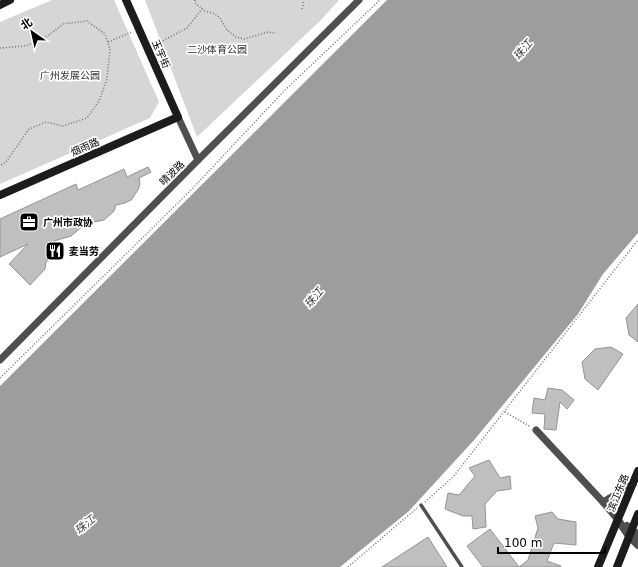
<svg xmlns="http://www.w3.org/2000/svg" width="638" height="567" viewBox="0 0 638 567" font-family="'DejaVu Sans','Noto Sans SC',sans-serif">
  <rect width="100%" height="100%" fill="#fff"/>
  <g fill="#d6d6d6">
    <polygon points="52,0 114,0 159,102 150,118 0,184 0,22"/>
    <polygon points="145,0 339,0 322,19 197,137"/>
  </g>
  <polygon fill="#9d9d9d" points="387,0 638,0 638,233 603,274 578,314 475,439 409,511 340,567 0,567 0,386"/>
  <g fill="#bfbfbf" stroke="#939393">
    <polygon points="148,167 151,172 139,178 140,184 138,190 131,200 125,203 116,205 114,211 104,220 94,222 89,221 71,236 54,241 60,247 46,262 45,269 30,285 9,264 28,244 0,257 0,219 76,184 78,190 124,169 127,177"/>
    <polygon points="638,304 638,342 629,335 626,318"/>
    <polygon points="611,347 623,354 598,390 585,379 582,362 595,349"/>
    <polygon points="548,388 562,390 574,400 567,409 560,402 556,430 544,429 545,414 532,413 534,398 545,400"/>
    <polygon points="489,460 500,478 510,476 511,489 497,491 485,504 486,527 473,529 472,516 463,516 445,509 448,493 459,495 475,476 469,468"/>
    <polygon points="552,512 558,519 576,522 576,545 554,543 547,561 561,566 561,567 483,567 467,546 490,529 519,567 528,560 538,528 535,516"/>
    <polygon points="428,537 447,567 382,567"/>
  </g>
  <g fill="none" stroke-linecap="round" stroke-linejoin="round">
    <g stroke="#717171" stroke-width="1.5" stroke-dasharray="1 2" stroke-linecap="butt">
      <polyline points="195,0 195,3 205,11 215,14 220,18 227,30 236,37 244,39 268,32 276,33"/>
      <polyline points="302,9 304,0"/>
      <polyline points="108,42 132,32"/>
      <polyline points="155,45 187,28 202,9"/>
      <polyline points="0,48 26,46 49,35 63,24 87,21 105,34 110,49 107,79 99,101 87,118 63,126 46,122 29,129 6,162 0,166"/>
      <polyline points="0,378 192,189 285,90 380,0"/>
      <polyline points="505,412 531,427"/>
      <polyline points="425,502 453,477 638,240"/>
      <polyline points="348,567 417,508"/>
    </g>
    <polyline stroke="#4f4f4f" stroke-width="3.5" points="421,505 462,567"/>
    <g stroke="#4f4f4f" stroke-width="7">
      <polyline points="178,117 198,160"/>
      <polyline points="0,360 198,160 359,0"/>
      <polyline points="536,430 603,502 633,484"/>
      <polyline points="603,502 618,520"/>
    </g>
    <g stroke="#4f4f4f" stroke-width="8">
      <polyline points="618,520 629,536 638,545"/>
      <polyline points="627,526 638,535"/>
    </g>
    <g stroke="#1c1c1c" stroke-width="8">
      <polyline points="0,5 10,0"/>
      <polyline points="0,195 178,117 126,0"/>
      <polyline points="598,567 638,471"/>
      <polyline points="617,567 638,514"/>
    </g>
  </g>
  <defs>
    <g id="office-square" transform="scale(1)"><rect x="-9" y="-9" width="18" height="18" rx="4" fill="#000" stroke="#fff"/><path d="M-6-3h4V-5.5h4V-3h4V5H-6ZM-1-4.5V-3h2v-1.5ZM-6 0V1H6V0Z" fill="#fff"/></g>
    <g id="restaurant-square" transform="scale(1)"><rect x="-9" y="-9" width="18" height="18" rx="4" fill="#000" stroke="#fff"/><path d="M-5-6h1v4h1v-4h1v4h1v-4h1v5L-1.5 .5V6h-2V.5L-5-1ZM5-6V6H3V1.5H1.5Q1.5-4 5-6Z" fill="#fff"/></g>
  </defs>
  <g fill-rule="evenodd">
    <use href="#office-square" x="29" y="222"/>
    <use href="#restaurant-square" x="55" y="251"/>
  </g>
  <g text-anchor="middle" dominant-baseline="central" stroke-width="3.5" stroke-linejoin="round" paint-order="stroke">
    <g font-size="10" fill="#2d2d2d" stroke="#fff">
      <text x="217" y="49">二沙体育公园</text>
      <text x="70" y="75">广州发展公园</text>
    </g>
    <g font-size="10" fill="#000" stroke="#fff">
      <text transform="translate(161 54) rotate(66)">玉宇街</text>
      <text transform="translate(85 147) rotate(-24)">烟雨路</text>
      <text transform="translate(172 173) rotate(-45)">晴波路</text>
      <text transform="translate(618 493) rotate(-68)">滨江东路</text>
    </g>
    <g font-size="10" font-weight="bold" fill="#000" stroke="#fff" text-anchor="start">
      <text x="43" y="222">广州市政协</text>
      <text x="69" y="251">麦当劳</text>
    </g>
    <g font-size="11" font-style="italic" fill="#3e3e3e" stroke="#fff">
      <text transform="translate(523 50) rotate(-50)">珠江</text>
      <text transform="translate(314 298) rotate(-50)">珠江</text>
      <text transform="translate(85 525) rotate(-39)">珠江</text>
    </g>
  </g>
  <g transform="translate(32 32) rotate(326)" stroke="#ffffff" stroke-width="3" paint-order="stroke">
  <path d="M0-3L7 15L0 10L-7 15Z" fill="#000000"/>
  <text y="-6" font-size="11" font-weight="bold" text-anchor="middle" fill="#000000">北</text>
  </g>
  <path d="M498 547v6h107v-6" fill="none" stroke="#000000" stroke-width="2"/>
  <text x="504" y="547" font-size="12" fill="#000000" stroke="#ffffff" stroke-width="3" paint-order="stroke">100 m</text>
</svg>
